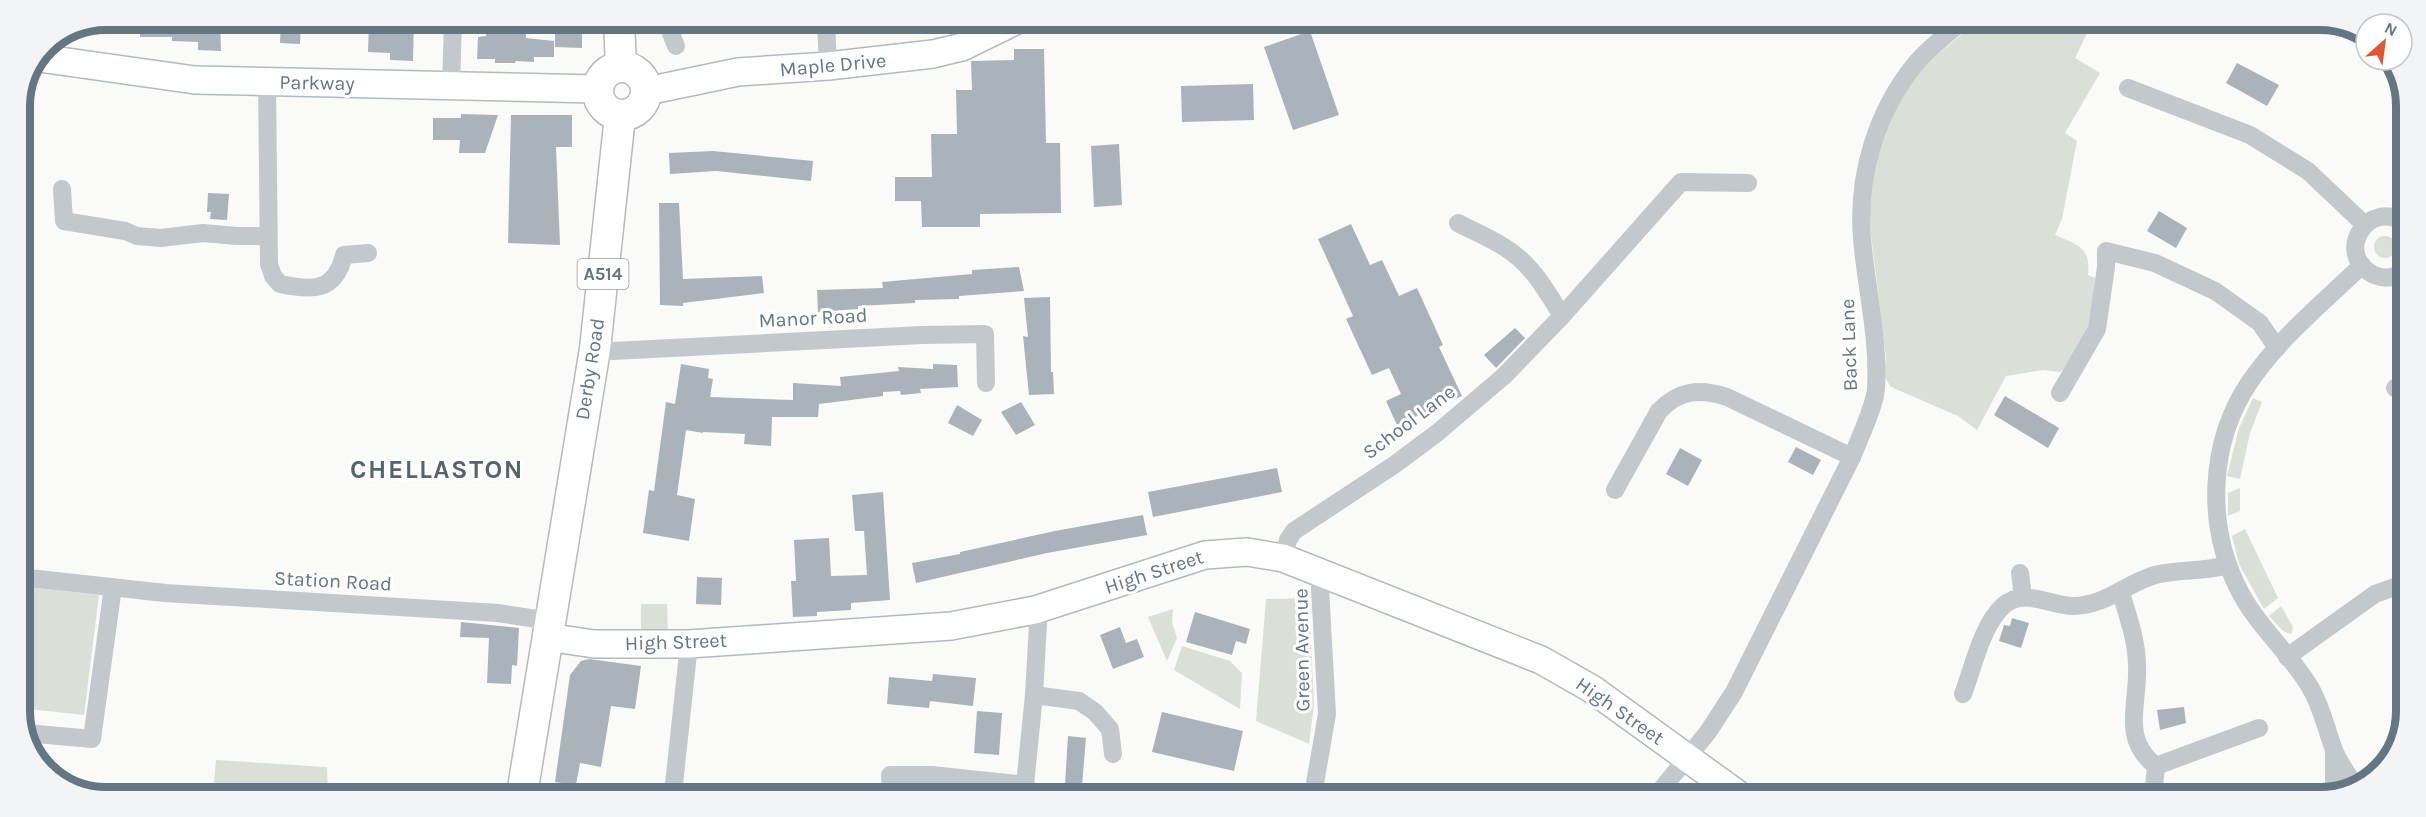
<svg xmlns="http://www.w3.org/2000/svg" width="2426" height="817" viewBox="0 0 2426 817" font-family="Karla,sans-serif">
  <rect width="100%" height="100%" fill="#fafaf8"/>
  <g fill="#dadfd7">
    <path d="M1975,23H2092L2075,58L2100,73L2065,133L2077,141L2062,219L2055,235C2077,245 2091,246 2088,275L2095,278L2091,321L2069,365L2060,372L2043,370L2006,376L1977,430L1958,416L1891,387L1884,376L1886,357L1871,235L1868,188L1878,150L1898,105L1918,71Z"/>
    <circle cx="2385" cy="247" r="11"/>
    <polygon points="2253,398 2262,402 2250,433 2240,479 2227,476 2239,428"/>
    <polygon points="2240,488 2240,511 2228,516 2228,493"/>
    <polygon points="2245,529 2278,598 2264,609 2239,564 2232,536"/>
    <polygon points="20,586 99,595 84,715 20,708"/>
    <polygon points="1309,598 1314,705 1309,744 1256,721 1266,599"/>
    <polygon points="641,604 667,604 668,632 641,632"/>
    <polygon points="2281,606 2293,627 2291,634 2283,631 2269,616"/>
    <polygon points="1173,609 1172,622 1177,638 1167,661 1148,617"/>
    <polygon points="1182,646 1230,661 1242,673 1240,709 1174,670"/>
    <polygon points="216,760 327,767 328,794 213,793"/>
  </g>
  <g fill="#aab3b9">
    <polygon points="106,20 220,20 221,51 198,50 198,42 172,41 172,37 140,37 140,33 100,33 100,22"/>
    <polygon points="281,20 301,20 300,44 280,43"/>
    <polygon points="369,20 414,20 413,61 390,60 390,53 368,52"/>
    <polygon points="487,20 526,20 526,38 554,41 554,57 534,57 534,62 516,61 515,63 495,63 495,59 477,59 478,37 486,36"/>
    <polygon points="555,20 582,20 582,48 555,47"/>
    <polygon points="1310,31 1339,115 1293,130 1264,47"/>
    <polygon points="1014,49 1044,49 1046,143 1060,143 1061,213 980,214 980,227 922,227 921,201 895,201 895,177 932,177 931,134 957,134 956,90 972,90 971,61 1014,60"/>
    <polygon points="2237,63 2279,85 2267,106 2226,83"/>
    <polygon points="1253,84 1254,120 1182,122 1181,86"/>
    <polygon points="461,114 498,115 485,153 459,153 460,140 433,140 433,118 461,118"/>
    <polygon points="511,115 572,115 572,147 556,147 560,245 508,243"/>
    <polygon points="1119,144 1122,205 1094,207 1091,146"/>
    <polygon points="713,151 813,161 811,181 716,171 670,174 669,153"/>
    <polygon points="208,193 229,194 227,220 210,219 211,212 207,212"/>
    <polygon points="659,203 679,203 683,279 762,276 764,293 683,303 683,306 660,305"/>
    <polygon points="2159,211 2187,228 2176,248 2147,231"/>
    <polygon points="1351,224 1370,265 1382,260 1399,296 1417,288 1443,345 1439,347 1462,396 1397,425 1386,401 1401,394 1389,368 1372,375 1346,319 1353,316 1318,239"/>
    <polygon points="1019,267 1024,291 959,296 959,299 915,300 915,303 858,306 858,309 818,312 817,290 883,288 882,282 972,274 972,270"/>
    <polygon points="1050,297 1051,372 1053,372 1054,394 1029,395 1023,336 1028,337 1024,298"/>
    <polygon points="1515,328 1525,338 1496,368 1484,355"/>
    <polygon points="681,364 709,369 708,378 713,379 710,397 793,400 793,383 841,386 840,377 899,371 898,367 933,369 933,364 957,365 958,387 920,389 921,393 901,395 900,391 883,392 883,396 819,404 818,417 772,417 771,446 744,444 745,434 703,432 703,433 686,430 677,495 695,499 689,541 643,533 649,490 654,491 666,402 675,404"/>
    <polygon points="2005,396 2059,428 2048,448 1994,415"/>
    <polygon points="1021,402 1035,425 1016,435 1001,412"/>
    <polygon points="957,405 982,420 973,436 948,423"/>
    <polygon points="1796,447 1821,460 1813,475 1788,462"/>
    <polygon points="1680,448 1702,460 1688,486 1666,474"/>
    <polygon points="1277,468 1282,492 1153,517 1148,492"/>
    <polygon points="883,492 890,600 851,603 851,610 817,612 817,616 793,617 791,581 796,581 794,540 829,538 831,576 867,575 864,531 855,531 852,495"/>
    <polygon points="1143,515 1147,535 1047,553 916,583 912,563 960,554 960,552 1055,531"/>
    <polygon points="697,577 722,578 721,605 696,604"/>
    <polygon points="1195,612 1250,629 1246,644 1236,641 1232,655 1186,642"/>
    <polygon points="2012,618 2029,623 2021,648 1999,641 2004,625 2010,626"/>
    <polygon points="461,622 519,628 517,666 512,665 511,684 487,683 489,638 460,637"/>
    <polygon points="1120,627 1126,643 1137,639 1144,657 1113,669 1100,635"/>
    <polygon points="589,659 641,666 635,709 611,706 601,767 580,763 576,785 555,782 570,675 581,661"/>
    <polygon points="933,674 976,678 973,706 930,701 929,708 887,704 889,677 932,681"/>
    <polygon points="2184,707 2186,723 2160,730 2157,710"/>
    <polygon points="977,711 1002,713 999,755 974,753"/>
    <polygon points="1162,712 1243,731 1234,771 1152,752"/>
    <polygon points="1068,736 1086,738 1082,786 1065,785"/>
  </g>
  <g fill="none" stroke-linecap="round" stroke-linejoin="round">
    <g stroke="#b3babf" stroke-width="30">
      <g id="secondary">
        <polyline points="39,58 195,80 597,89"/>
        <polyline points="647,91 738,72 828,66 933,54 962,47 1015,21"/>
        <polyline points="547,637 594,644 689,644 951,626 1035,610 1205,555 1247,552 1283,558 1541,660 1592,689 1740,796"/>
      </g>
    </g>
    <g stroke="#b5babe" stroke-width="33">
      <g id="primary">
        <polyline points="619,21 621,66"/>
        <circle cx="622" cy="91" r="24"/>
        <polyline points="522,794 595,349 620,116"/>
      </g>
    </g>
    <g stroke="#c3c8cc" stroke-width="18">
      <polyline points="666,21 676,46"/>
      <polyline points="826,21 828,66"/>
      <path d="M267,82L269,264L273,276L280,284C312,291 335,292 344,255L368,253"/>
      <polyline points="451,86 453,20"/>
      <polyline points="2128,88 2250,135 2308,171 2365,225"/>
      <polyline points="62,189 64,221 125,231 137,236 161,238 203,233 237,236 267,236"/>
      <path d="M1458,223C1473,231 1490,238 1504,247C1531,263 1546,290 1562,316"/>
      <path d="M2405,271C2395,277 2386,280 2374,275C2331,253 2371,196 2405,224"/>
      <polyline points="595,349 613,351 922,335 985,334 986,383"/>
      <polyline points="2395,388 2404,395"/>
      <polyline points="2060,393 2097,329 2106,267 2106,251 2155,263 2215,291 2260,323 2277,348"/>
      <path d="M1615,490L1659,411C1679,390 1700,388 1727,397L1852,457"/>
      <polyline points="1283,558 1288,540 1294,531 1394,465 1437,433 1504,376 1562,316 1681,182 1748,183"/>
      <polyline points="2020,573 2023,597"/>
      <polyline points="20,577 165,593 498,613 550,621"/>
      <path d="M2121,593C2128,617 2137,641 2137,666C2139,705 2120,738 2156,766L2259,728"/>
      <polyline points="2287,657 2375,594 2403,584"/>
      <path d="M1963,694C1973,668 1982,625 2003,606C2024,587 2050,606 2073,606C2105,606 2127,583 2155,575C2179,569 2204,572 2228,565"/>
      <polyline points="1034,695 1079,701 1095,712 1110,729 1113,754"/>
      <polyline points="26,733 92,739 113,587"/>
      <path d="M2355,786C2348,774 2339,763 2334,750C2326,729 2322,707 2310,687C2289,652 2256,625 2238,588C2206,524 2209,443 2249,383C2279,338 2323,303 2362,265"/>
      <polyline points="2334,793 2334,753"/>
      <polyline points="673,794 689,644"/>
      <polyline points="891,795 890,775 931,775 1026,785"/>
      <polyline points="1024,795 1034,695 1038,623 1035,610"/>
      <polyline points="1313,795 1327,714 1320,588 1324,574"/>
      <path d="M1656,796L1708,732L1734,692L1852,457C1859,439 1875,406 1876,388C1879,337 1866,288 1862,238C1857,176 1876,112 1916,63C1929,48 1945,36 1960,23"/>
      <polyline points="2153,797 2156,766"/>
    </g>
    <use href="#secondary" stroke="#fff" stroke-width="27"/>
    <use href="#primary" stroke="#fff" stroke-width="30"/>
  </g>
  <g text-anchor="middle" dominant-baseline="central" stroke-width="6" stroke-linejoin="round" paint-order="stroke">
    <rect fill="#fff" stroke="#939fa8" stroke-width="1.5" x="577.5" y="259" width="51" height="30" rx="4.5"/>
    <g font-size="18" font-weight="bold" fill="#657683">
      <text x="603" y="274">A514</text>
    </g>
    <g font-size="20" fill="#657683" stroke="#fff">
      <text transform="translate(833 65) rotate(-5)">Maple Drive</text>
      <text transform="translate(317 83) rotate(1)">Parkway</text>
      <text transform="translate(813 318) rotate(-3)">Manor Road</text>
      <text transform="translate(1849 345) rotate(-92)">Back Lane</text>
      <text transform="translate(590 369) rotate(-81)">Derby Road</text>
      <text transform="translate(1409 422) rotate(-37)">School Lane</text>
      <text transform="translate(1154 572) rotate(-18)">High Street</text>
      <text transform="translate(333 581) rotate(3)">Station Road</text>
      <text transform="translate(676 642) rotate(-2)">High Street</text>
      <text transform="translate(1302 650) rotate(-91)">Green Avenue</text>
      <text transform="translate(1620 711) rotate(35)">High Street</text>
    </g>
    <g font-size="26" font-weight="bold" letter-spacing="1.5" fill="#57646e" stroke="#fff">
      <text x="437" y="469">CHELLASTON</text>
    </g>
  </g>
  <path d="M0 0H2426V817H0ZM106 30H2320A76 76 0 0 1 2396 106V711A76 76 0 0 1 2320 787H106A76 76 0 0 1 30 711V106A76 76 0 0 1 106 30Z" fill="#f3f4f5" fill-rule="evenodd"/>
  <path fill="none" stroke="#657683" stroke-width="8" d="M106 30H2320A76 76 0 0 1 2396 106V711A76 76 0 0 1 2320 787H106A76 76 0 0 1 30 711V106A76 76 0 0 1 106 30Z"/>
  <g transform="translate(2384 42) rotate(28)"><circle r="28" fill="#ffffff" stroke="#c1c8cd" stroke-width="1.5"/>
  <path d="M0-4.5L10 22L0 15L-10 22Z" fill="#e4572e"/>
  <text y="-9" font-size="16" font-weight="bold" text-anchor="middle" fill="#657683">N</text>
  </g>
</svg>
